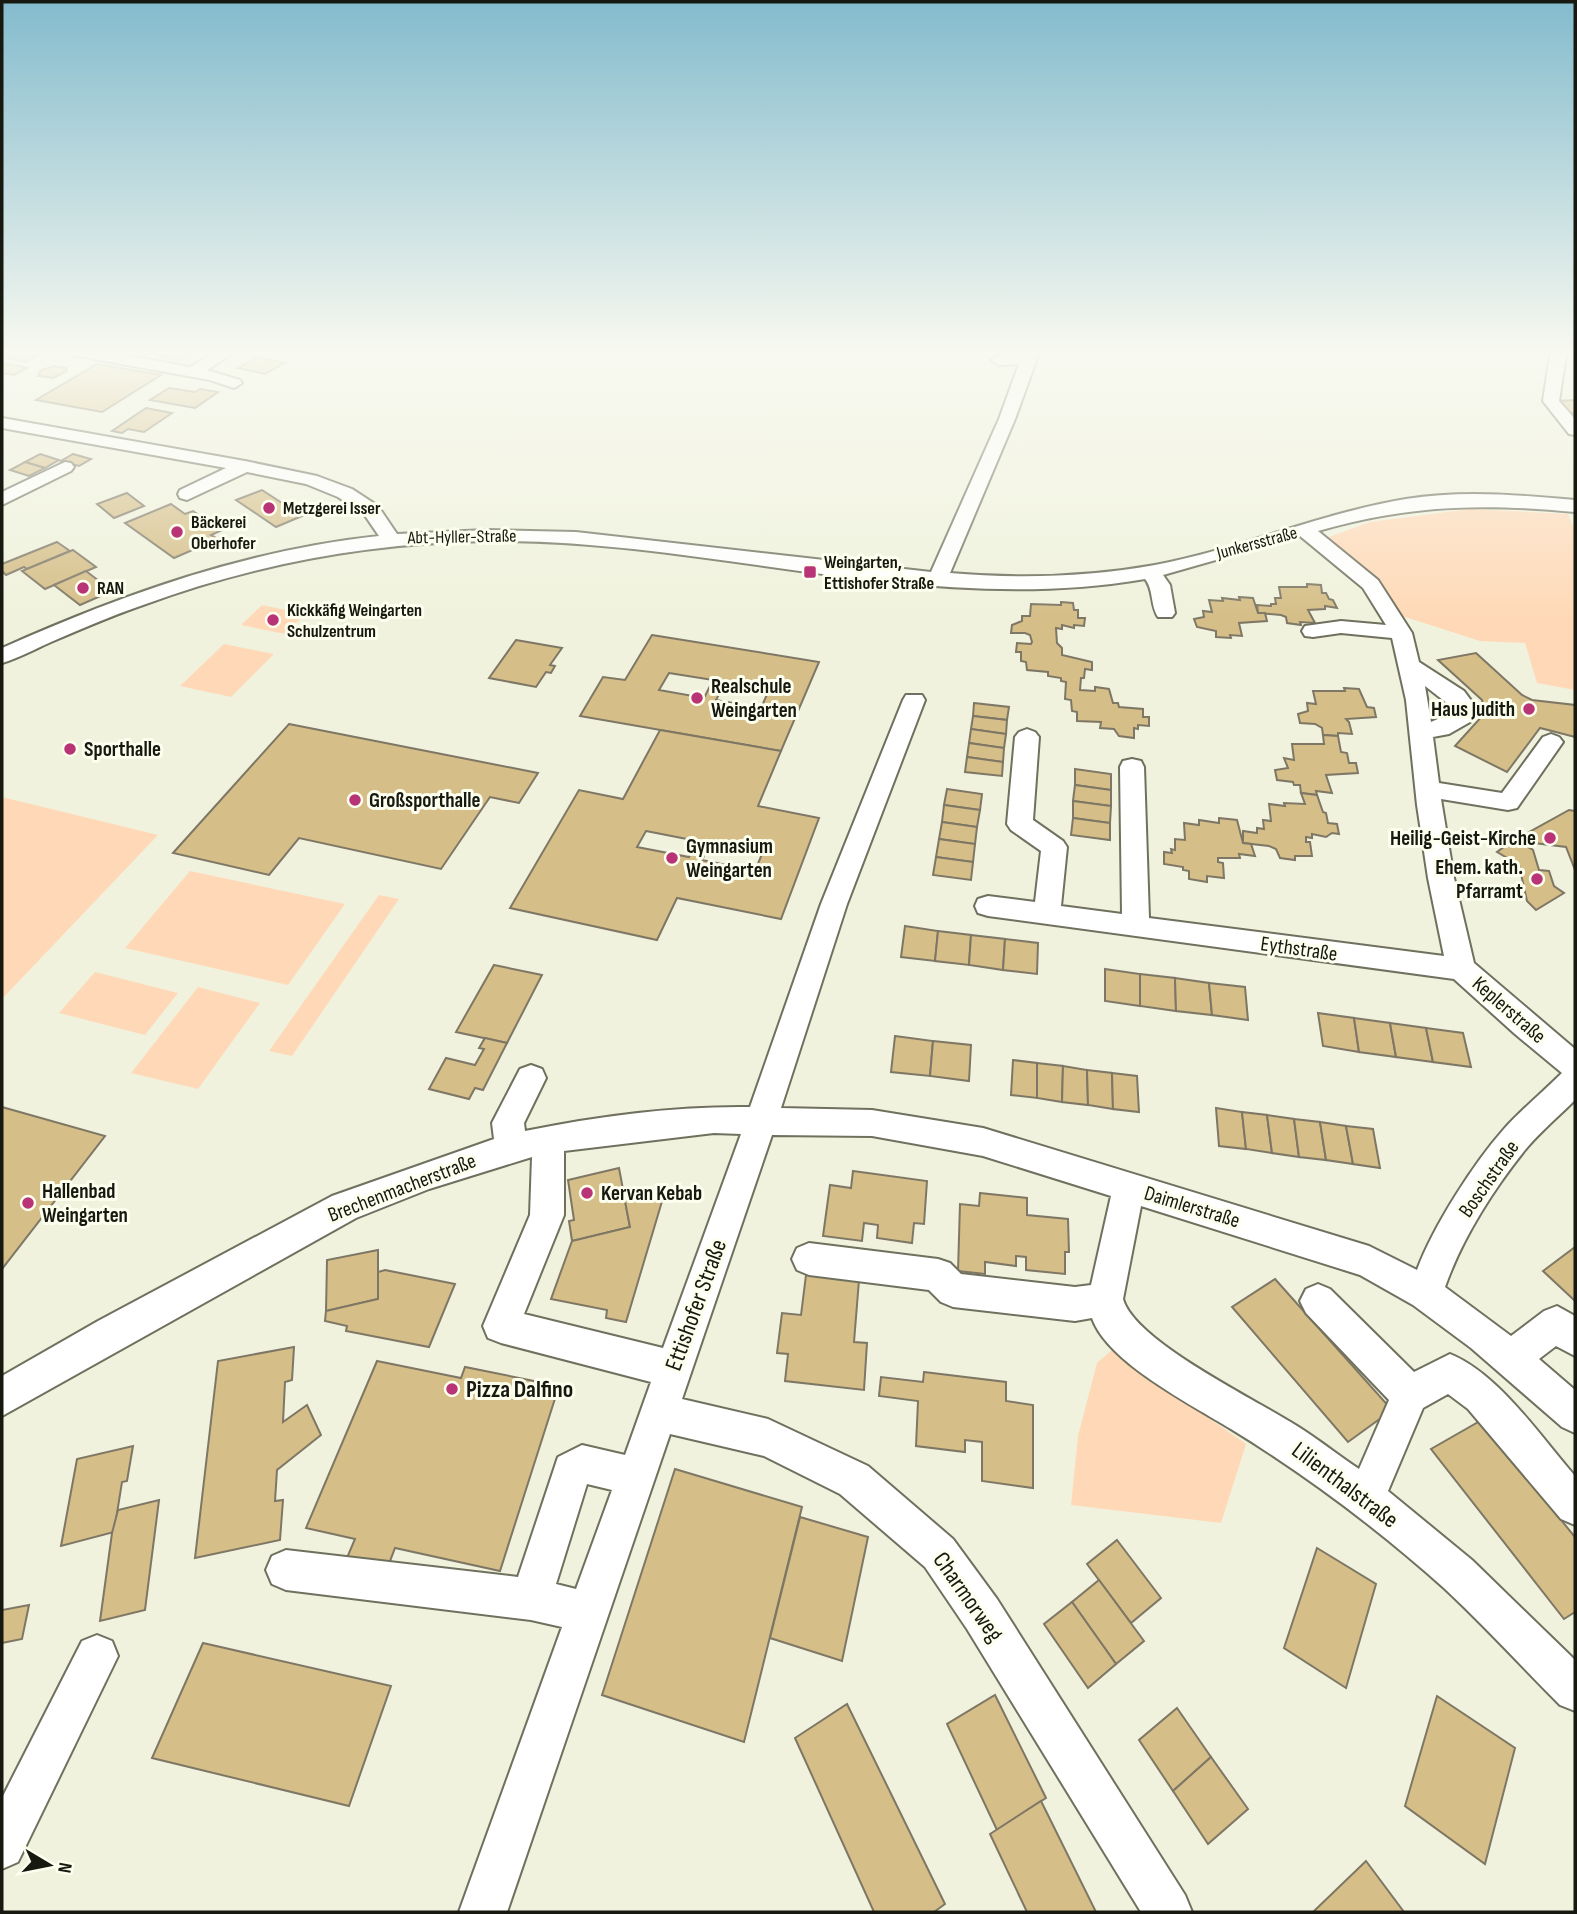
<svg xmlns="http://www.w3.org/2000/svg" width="1577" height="1914" viewBox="0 0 1577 1914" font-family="'Sofia Sans Condensed',sans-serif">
  <rect width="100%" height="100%" fill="#f0f2dd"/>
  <g fill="#ffd9b7">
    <path d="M850,350H1000C971,365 884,354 849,352Z"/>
    <polygon points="1470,509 1568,514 1575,531 1575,690 1537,683 1525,643 1480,641 1399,615 1386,590 1326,538 1370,522"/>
    <polygon points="262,605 305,614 285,634 241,625"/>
    <polygon points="224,644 274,654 231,697 180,686"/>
    <polygon points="2,797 158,835 2,999"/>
    <polygon points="190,871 345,904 288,985 125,948"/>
    <polygon points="379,895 399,899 292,1056 269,1051"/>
    <polygon points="95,972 178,993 145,1035 59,1013"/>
    <polygon points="198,987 260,1003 198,1089 131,1073"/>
    <polygon points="1112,1350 1246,1444 1221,1523 1071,1505 1078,1436 1097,1363"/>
  </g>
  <g fill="#d5be87" stroke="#7e7765" stroke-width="2" fill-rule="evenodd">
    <polygon points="22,350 40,354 26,362 7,358"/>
    <polygon points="169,350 172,350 190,354 179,360 159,356"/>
    <polygon points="258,357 285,363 265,374 238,368"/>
    <polygon points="2,364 3,363 27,368 14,375 2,373"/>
    <polygon points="97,364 161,375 102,412 36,400"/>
    <polygon points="55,366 66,368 67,371 53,378 38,376 41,370"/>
    <polygon points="169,388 195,392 200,389 218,392 195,408 150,400"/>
    <polygon points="1575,400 1575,413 1569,413 1554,401"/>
    <polygon points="146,408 172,413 144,432 128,429 122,433 112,431"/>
    <polygon points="40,454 59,460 45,468 25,462"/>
    <polygon points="73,454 91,459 79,466 61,461"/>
    <polygon points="25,462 45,468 29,476 10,470"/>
    <polygon points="262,490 302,516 276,527 236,500"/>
    <polygon points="127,493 144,506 114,518 97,504"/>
    <polygon points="171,504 185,514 193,511 222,530 211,535 218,539 174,558 125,523"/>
    <polygon points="57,542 70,551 27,569 24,567 6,575 2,571 2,564"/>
    <polygon points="73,550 96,567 45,589 22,571"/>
    <polygon points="86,571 112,591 80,605 54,585"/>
    <polygon points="1307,584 1321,585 1322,593 1326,593 1329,599 1333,600 1337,608 1325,606 1325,609 1308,610 1315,623 1300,622 1301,625 1287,623 1286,617 1281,615 1258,613 1257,605 1271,606 1271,604 1276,604 1275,598 1281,598 1279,587 1307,587"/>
    <polygon points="1239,597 1253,598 1258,613 1265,613 1267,621 1239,623 1242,636 1230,635 1231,638 1216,637 1216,631 1197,627 1194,619 1204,617 1203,611 1212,612 1209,600 1223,601 1222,598 1240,600"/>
    <polygon points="1061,602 1073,603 1074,610 1078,610 1078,618 1085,618 1084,626 1074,625 1074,628 1062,625 1062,629 1056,628 1057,643 1062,648 1062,655 1092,662 1092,670 1085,669 1084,678 1081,678 1080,690 1095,691 1095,687 1109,689 1113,703 1118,703 1119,707 1143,709 1143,717 1149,717 1149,726 1138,725 1138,729 1134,728 1134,738 1119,736 1114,729 1100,728 1101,722 1077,721 1077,712 1072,711 1071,700 1065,699 1066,682 1061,681 1061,678 1048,676 1048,672 1027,670 1026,662 1021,661 1021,652 1016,652 1017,643 1031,644 1032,642 1030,635 1025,633 1011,633 1012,625 1022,621 1022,616 1030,616 1031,604 1061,605"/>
    <path d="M652,635L819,662L781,751L580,716L603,677L625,680ZM669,673L713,680L704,698L659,690ZM725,683L769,690L761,708L716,700Z"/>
    <polygon points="516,640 562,648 550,665 555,666 551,673 546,672 536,687 489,678"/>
    <polygon points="1476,653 1522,695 1532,700 1575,705 1575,737 1540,728 1507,772 1455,746 1484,714 1482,700 1438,660"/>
    <polygon points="1344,688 1359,689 1367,707 1374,708 1376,717 1346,719 1349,722 1352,734 1338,733 1338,736 1323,735 1322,728 1315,724 1300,723 1298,714 1308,711 1307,703 1316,704 1313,691 1345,691"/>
    <polygon points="974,703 1009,707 1007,720 973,716"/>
    <polygon points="973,716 1007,720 1006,734 971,729"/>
    <polygon points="289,724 411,748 538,773 519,803 490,797 441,869 299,838 269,875 173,853"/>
    <polygon points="971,729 1006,734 1004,748 969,743"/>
    <path d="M660,730L781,751L758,806L819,818L781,919L677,898L657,940L510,908L579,790L623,799ZM646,831L697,841L689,857L637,847ZM710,844L762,854L755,871L702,860Z"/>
    <polygon points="1323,735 1338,736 1341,752 1347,753 1349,763 1356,763 1358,773 1326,775 1332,793 1316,791 1317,795 1301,793 1300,785 1294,785 1293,782 1277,780 1275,770 1288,768 1284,758 1294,760 1292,744 1324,744"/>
    <polygon points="969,743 1004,748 1003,762 967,757"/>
    <polygon points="967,757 1003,762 1002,776 965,772"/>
    <polygon points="1075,769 1111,774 1111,790 1075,785"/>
    <polygon points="1075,785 1111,790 1111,806 1073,801"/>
    <polygon points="947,789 982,794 980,810 944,805"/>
    <polygon points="1301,793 1317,795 1323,812 1326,813 1328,823 1337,824 1339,834 1332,833 1326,837 1312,834 1312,838 1306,837 1306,842 1310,842 1312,856 1295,856 1295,860 1280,858 1276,849 1269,846 1243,843 1243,831 1257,833 1257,828 1264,829 1263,820 1271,821 1269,804 1285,806 1284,803 1305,804"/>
    <polygon points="1073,801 1111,806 1110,823 1073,818"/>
    <polygon points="944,805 980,810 977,827 942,822"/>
    <polygon points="1569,810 1575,811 1575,870 1566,847 1526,842 1524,835"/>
    <polygon points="1073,818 1110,823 1110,840 1071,835"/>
    <polygon points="1219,818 1237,820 1243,843 1251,844 1255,856 1239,854 1240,858 1218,858 1218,862 1223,863 1224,878 1207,876 1207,882 1189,879 1189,871 1183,870 1183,867 1164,864 1164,852 1172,853 1171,849 1175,850 1175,839 1185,840 1184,823 1199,825 1199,820 1219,823"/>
    <polygon points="942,822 977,827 975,844 939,839"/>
    <polygon points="939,839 975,844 973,862 936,857"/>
    <polygon points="1515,839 1533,850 1539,870 1549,871 1554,886 1564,893 1536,910 1527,901 1519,865 1497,852"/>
    <polygon points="936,857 973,862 971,880 933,875"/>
    <polygon points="905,926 938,931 935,961 901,957"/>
    <polygon points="938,931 971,935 969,965 935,961"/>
    <polygon points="971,935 1005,939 1003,970 969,965"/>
    <polygon points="1005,939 1038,943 1037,974 1003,970"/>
    <polygon points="494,965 542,975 507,1043 456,1032"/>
    <polygon points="1105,969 1140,974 1140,1006 1105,1001"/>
    <polygon points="1140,974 1175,978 1176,1011 1140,1006"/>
    <polygon points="1175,978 1209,983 1212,1015 1176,1011"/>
    <polygon points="1209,983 1245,987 1248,1020 1212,1015"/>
    <polygon points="1318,1013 1354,1018 1359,1052 1323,1046"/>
    <polygon points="1354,1018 1390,1023 1396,1057 1359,1052"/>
    <polygon points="1390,1023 1426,1028 1433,1062 1396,1057"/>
    <polygon points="1426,1028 1463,1033 1471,1067 1433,1062"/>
    <polygon points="895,1036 933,1041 930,1076 891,1072"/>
    <polygon points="485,1038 507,1043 483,1090 475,1088 469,1099 429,1089 446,1058 475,1065 484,1049 479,1048"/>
    <polygon points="933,1041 971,1045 969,1081 930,1076"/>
    <polygon points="1013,1060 1037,1063 1037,1098 1011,1095"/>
    <polygon points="1037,1063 1063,1066 1062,1102 1037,1098"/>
    <polygon points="1063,1066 1087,1070 1088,1105 1062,1102"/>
    <polygon points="1087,1070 1112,1073 1113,1109 1088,1105"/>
    <polygon points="1112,1073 1137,1076 1139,1112 1113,1109"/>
    <polygon points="2,1107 105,1136 2,1269"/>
    <polygon points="1216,1108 1242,1112 1246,1149 1219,1146"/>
    <polygon points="1242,1112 1267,1115 1272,1153 1246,1149"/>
    <polygon points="1267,1115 1294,1119 1299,1157 1272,1153"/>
    <polygon points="1294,1119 1320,1122 1326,1160 1299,1157"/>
    <polygon points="1320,1122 1346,1126 1353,1164 1326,1160"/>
    <polygon points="1346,1126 1373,1129 1380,1168 1353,1164"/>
    <polygon points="619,1168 630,1227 572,1241 569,1221 574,1220 568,1180"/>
    <polygon points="853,1171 927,1181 924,1224 914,1223 912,1243 877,1238 878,1225 864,1223 862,1241 823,1236 830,1185 851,1188"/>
    <polygon points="623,1191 663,1198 626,1322 606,1318 607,1310 551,1299 572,1241 630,1227"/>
    <polygon points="980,1193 1027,1198 1027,1215 1068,1219 1069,1252 1065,1252 1065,1274 1026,1270 1026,1257 1016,1256 1016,1266 985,1262 985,1274 958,1271 960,1204 979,1206"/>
    <polygon points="1575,1247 1575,1301 1543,1271"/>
    <polygon points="378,1250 378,1299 326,1311 327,1260"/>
    <polygon points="385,1270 455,1284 429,1347 346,1331 347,1326 325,1321 326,1311 378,1299 378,1272"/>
    <polygon points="806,1275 859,1280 854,1342 867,1343 864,1390 785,1381 788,1354 777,1353 782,1313 801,1315"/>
    <polygon points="1275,1279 1392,1410 1348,1442 1232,1307"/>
    <polygon points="294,1347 292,1380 285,1382 283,1422 307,1405 321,1435 277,1470 275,1501 283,1500 280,1540 195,1558 218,1361"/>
    <polygon points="377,1361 461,1378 465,1367 559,1386 500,1571 395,1548 387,1569 346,1560 355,1539 306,1528"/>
    <polygon points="924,1372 1006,1382 1006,1401 1033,1405 1033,1488 982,1481 982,1442 965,1440 965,1452 916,1446 918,1401 879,1396 881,1377 923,1382"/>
    <polygon points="1480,1421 1575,1537 1575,1612 1564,1619 1431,1449"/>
    <polygon points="133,1446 127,1481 122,1482 114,1532 61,1546 77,1459"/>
    <polygon points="675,1469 802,1507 744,1742 602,1695"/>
    <polygon points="159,1500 145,1610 100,1621 112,1533 118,1510"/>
    <polygon points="800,1517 868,1537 842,1661 770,1638"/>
    <polygon points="1117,1540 1161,1598 1131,1623 1087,1564"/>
    <polygon points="1317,1548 1376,1584 1346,1688 1284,1648"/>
    <polygon points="1099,1580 1144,1641 1116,1664 1072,1602"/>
    <polygon points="1072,1602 1116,1664 1088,1688 1044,1624"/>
    <polygon points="29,1605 22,1639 2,1643 2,1610"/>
    <polygon points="203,1643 391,1686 349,1806 152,1758"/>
    <polygon points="995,1695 1046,1798 997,1830 947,1724"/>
    <polygon points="1437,1696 1515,1748 1485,1864 1405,1806"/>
    <polygon points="847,1704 945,1904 934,1912 874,1912 795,1738"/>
    <polygon points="1177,1708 1211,1757 1173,1791 1139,1740"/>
    <polygon points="1211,1757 1248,1809 1208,1844 1173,1791"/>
    <polygon points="1041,1801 1096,1912 1027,1912 990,1834"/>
    <polygon points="1366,1861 1404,1912 1313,1912"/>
  </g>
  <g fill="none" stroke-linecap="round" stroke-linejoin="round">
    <g stroke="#6f705e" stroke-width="4">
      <g id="minor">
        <polygon points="64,350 99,350 190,367 218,350 238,350 207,370 240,380 242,383 234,388 210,380 72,355"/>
        <path d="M1024,350H1040L1015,419L950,573C1019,579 1088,577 1155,565C1240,549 1321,513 1406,499C1462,490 1519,495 1575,500V512C1481,503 1409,505 1318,531L1378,580L1412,633L1419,662L1464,691L1475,706L1470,722L1449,734L1433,737L1439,783L1502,793L1543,737L1551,734L1559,737L1563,742L1517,808L1508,810L1441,799L1454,878L1474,963L1575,1049V1100C1559,1116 1540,1132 1525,1150C1493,1190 1462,1239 1445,1287L1511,1336L1544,1311L1557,1306L1575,1316V1356L1556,1346L1539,1359L1575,1390V1433L1562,1427L1471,1348L1413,1305L1360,1275L1141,1206L1123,1299C1135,1342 1257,1400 1297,1426C1318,1439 1338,1455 1359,1469L1389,1400L1306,1313L1300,1301L1306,1289L1318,1284L1330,1289L1414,1372L1450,1354C1499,1374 1540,1436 1575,1476V1525L1561,1519L1468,1409L1448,1394L1423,1408L1388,1491L1472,1560L1575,1660V1711L1560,1705C1521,1666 1484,1625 1444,1588C1378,1529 1306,1475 1231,1429C1192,1405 1107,1362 1092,1318L1075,1321L953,1307L941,1302L929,1290L809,1275L797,1270L792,1259L797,1248L809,1243L938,1259L950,1263L961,1274L1075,1287L1091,1285L1111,1196L983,1156L872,1136L772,1135L682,1399L768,1419L868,1466L953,1539L997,1599L1185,1895L1192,1912H1141L967,1629L925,1567L840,1494L764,1456L670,1434L507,1912H459L562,1627L531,1620L286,1590L272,1584L266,1570L272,1556L286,1550L518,1577L558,1457L582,1445L625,1455L651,1382L501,1343L488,1338L483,1326L530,1215L532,1157L429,1189L356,1218L2,1416V1376L98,1321L332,1196L494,1139L492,1123L520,1069L531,1065L542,1069L546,1078L524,1123L525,1131C598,1116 675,1106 750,1107L821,904L903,700L906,695H922L925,700L847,904L781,1108L872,1110L983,1128L1369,1246L1417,1270C1433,1227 1473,1164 1504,1129C1522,1109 1543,1092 1562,1073L1515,1034L1454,979L988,916L978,913L975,906L978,899L988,896L1035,902L1041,851L1011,830L1007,824L1015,737L1019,732L1027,729L1035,732L1039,737L1033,820L1063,841L1067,847L1061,906L1122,914L1120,767L1123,761L1132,759L1141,761L1144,767L1149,918L1444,956L1428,878L1417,805L1406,700L1392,638L1341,633L1313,637L1305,636L1302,631L1305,626L1341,621L1386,625L1363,588L1300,536L1163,575L1170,585L1175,613L1172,617H1158C1150,605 1154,590 1145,579C927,617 705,538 486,541C368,543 254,564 143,605C111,616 81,629 51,642C35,649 19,658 2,663V648C123,594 247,550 379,536L364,514L338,497L306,484L247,472L187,500L180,498L178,494L180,490L226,468L2,428V418L245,461L317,476L352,489L378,506L397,534L487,530L576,532L931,572L999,419L1019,364L999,365L991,360L999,355L1023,354ZM1425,686L1452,707L1451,713L1431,722ZM714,1133L741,1134L663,1348L524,1314L564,1215V1151ZM587,1484L612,1490L576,1589L556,1584Z"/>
        <polygon points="1558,350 1566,355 1559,401 1575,419 1575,435 1569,434 1543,401 1550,355"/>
        <polygon points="65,462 71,463 74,467 71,471 2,505 2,492"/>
        <polygon points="97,1635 112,1641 118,1656 18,1862 2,1869 2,1798 82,1641"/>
      </g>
    </g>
    <use href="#minor" fill="#fff" fill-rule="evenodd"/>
  </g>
  <linearGradient id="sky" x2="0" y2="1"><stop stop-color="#83bbcd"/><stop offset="0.57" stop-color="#f8f9f0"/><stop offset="1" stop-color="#f8f9f0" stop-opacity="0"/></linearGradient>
  <rect width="1577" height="618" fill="url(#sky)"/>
  <g fill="#b93377" stroke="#fdffee" stroke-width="2.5">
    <circle cx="269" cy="508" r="7"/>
    <circle cx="177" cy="532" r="7"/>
    <rect x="803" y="565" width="14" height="14" rx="3.5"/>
    <circle cx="83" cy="588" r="7"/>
    <circle cx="273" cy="620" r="7"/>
    <circle cx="697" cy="698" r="7"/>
    <circle cx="1529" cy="709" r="7"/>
    <circle cx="70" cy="749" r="7"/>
    <circle cx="355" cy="800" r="7"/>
    <circle cx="1550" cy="838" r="7"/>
    <circle cx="672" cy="858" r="7"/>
    <circle cx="1537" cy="879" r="7"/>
    <circle cx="587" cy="1193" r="7"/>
    <circle cx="28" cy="1203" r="7"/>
    <circle cx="452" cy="1389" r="7"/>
  </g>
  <g text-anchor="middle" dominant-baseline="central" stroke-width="6" stroke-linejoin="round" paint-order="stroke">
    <g font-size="18" font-weight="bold" fill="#171810" stroke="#fdffee" text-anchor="start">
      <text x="283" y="508">Metzgerei Isser</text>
      <text x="191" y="522">Bäckerei<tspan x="191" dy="21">Oberhofer</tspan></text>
      <text x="824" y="562">Weingarten,<tspan x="824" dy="21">Ettishofer Straße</tspan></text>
      <text x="97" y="588">RAN</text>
      <text x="287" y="610">Kickkäfig Weingarten<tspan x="287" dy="21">Schulzentrum</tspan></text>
    </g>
    <g font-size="18" fill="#171810" stroke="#fdffee">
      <text transform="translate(462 537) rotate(-1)">Abt-Hyller-Straße</text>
      <text transform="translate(1257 543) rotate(-15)">Junkersstraße</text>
    </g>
    <g font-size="21" font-weight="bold" fill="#171810" stroke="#fdffee" text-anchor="start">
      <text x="711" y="686">Realschule<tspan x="711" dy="24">Weingarten</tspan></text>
      <text x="1515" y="709" text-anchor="end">Haus Judith</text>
      <text x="84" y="749">Sporthalle</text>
      <text x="369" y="800">Großsporthalle</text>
      <text x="1536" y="838" text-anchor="end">Heilig-Geist-Kirche</text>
      <text x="686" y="846">Gymnasium<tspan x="686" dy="24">Weingarten</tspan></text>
      <text x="1523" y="867" text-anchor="end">Ehem. kath.<tspan x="1523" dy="24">Pfarramt</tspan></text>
      <text x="42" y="1191">Hallenbad<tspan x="42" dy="24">Weingarten</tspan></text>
      <text x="601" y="1193">Kervan Kebab</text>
    </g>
    <g font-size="21" fill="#171810" stroke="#fdffee">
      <text transform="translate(1299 949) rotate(8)">Eythstraße</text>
      <text transform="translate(1509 1010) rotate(41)">Keplerstraße</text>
      <text transform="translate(1489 1179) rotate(-55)">Boschstraße</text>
      <text transform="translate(402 1188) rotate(-21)">Brechenmacherstraße</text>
      <text transform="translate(1192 1207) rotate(17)">Daimlerstraße</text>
    </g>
    <g font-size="24" fill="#171810" stroke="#fdffee">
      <text transform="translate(696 1305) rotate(-70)">Ettishofer Straße</text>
      <text transform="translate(1345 1485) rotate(37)">Lilienthalstraße</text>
      <text transform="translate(968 1597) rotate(55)">Charmorweg</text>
    </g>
    <g font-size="24" font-weight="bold" fill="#171810" stroke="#fdffee" text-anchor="start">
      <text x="466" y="1389">Pizza Dalfino</text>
    </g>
  </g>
  <rect width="1577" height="1914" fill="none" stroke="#171810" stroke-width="7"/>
  <g transform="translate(49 1865) rotate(100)" stroke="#fdffee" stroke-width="5" paint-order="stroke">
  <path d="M0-5L12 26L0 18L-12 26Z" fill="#171810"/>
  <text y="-10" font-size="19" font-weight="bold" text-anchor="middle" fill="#171810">N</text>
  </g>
</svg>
